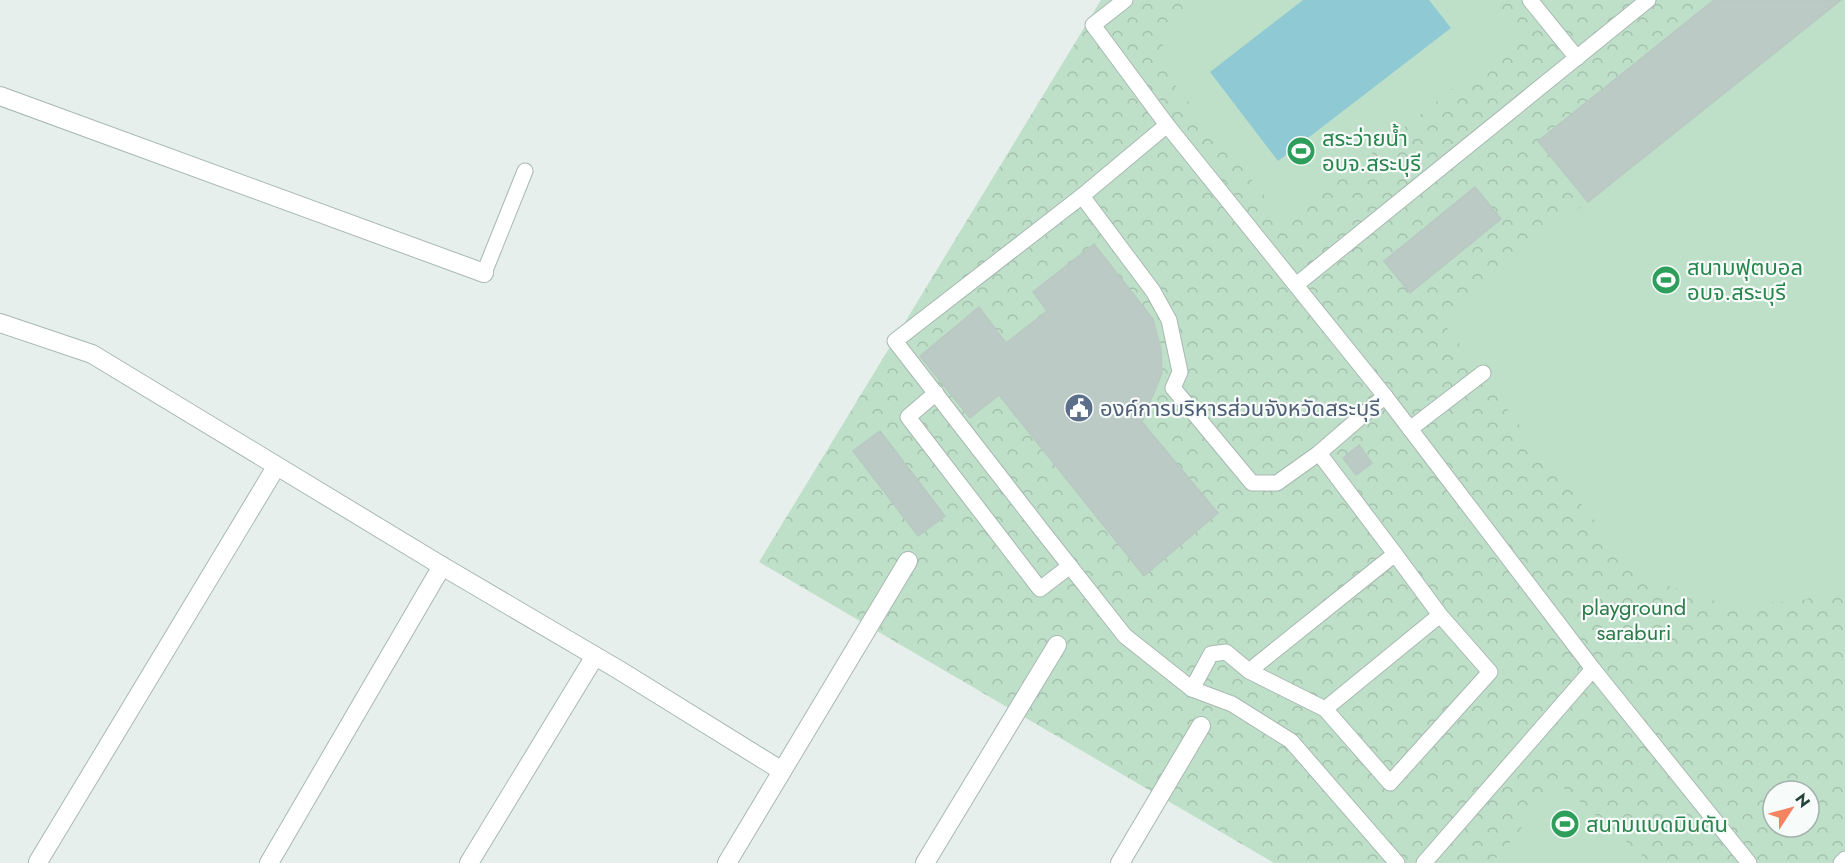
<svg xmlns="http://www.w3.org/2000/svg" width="1845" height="863" viewBox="0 0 1845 863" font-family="Jost,'Noto Sans Thai',sans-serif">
  <defs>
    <pattern id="forest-crowns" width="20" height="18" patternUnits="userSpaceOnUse" patternTransform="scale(1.5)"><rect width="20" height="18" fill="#bfe0c8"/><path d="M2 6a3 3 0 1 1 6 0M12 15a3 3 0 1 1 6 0" fill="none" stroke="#a4c1ad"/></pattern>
  </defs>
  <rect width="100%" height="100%" fill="#e6efeb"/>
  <path fill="url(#forest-crowns)" fill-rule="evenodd" d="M1101,0H1845V863H1274L759,562ZM1773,791H1809V827H1773Z"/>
  <g fill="#bfe0c8">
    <polygon points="1197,0 1488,0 1517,37 1286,222 1171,80 1159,29"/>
    <polygon points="1714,0 1845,0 1845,588 1796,602 1721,603 1666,585 1619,552 1486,382 1483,373 1439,318 1587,202 1538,141"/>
    <polygon points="1559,784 1651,863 1492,863"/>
  </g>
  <polygon fill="#8ec9d4" points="1303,0 1429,0 1451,28 1278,161 1210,72"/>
  <g fill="#bbcac4" stroke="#b8c9c2" stroke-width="1.5">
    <polygon points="1714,0 1841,0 1588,202 1538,141"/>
    <polygon points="1475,187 1501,219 1410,293 1384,261"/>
    <polygon points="1094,244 1153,319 1161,349 1162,373 1142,422 1218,513 1144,576 999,395 970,418 920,356 979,307 1006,343 1047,311 1033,292"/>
    <polygon points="880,431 945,516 918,536 853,451"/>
    <polygon points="1359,445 1372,463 1356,475 1343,458"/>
  </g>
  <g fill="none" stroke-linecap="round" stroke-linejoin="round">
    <g stroke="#a8b8b2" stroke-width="17">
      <g id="lane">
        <polyline points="1125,0 1093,25 1167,125 1385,396 1593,669 1749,863"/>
        <polyline points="1530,0 1577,58"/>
        <polyline points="1167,125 1082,196 895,341 1043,532 1125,636 1192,689 1232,704 1291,741 1397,863"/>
        <polyline points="1082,196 1153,291 1169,320 1180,372 1173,388 1252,483 1277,483 1319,453 1385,396"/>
        <polyline points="484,273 525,171"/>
        <polyline points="1296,285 1648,0"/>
        <polyline points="936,393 908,417 1040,589 1070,566"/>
        <polyline points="1410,429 1483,373"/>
        <polyline points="1249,671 1325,709 1390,783 1490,672 1440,615 1395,554"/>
        <polyline points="1192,689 1211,654 1226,652 1249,671 1395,554 1319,453"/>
        <polyline points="1325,709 1440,615"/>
        <polyline points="1424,863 1593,669"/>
        <polyline points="1841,863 1845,859"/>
      </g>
    </g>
    <g stroke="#a8b8b2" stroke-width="20">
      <g id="street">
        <polyline points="0,96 484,273"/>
        <polyline points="0,323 92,354 442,566 619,670 782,771"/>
        <polyline points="38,862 276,467"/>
        <polyline points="269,863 442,566"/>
        <polyline points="469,863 595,656"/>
        <polyline points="727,863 908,561"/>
        <polyline points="925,863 1057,645"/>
        <polyline points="1120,863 1201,726"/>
      </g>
    </g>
    <use href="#lane" stroke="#fff" stroke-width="15"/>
    <use href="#street" stroke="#fff" stroke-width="18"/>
  </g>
  <defs>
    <g id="stadium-disc" transform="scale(1.5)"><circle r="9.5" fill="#2e9e5b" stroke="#f7fbf9"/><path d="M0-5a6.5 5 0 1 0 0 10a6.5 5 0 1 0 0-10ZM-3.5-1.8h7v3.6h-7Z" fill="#fff"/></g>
    <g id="civic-disc" transform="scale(1.5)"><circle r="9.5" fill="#5c6f8a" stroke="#f7fbf9"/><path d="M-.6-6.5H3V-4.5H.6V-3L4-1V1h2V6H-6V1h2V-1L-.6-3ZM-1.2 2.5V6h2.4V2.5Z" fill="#fff"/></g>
  </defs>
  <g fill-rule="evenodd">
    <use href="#stadium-disc" x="1301" y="151"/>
    <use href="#stadium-disc" x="1666" y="280"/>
    <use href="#civic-disc" x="1079" y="408"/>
    <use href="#stadium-disc" x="1565" y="824"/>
  </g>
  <g text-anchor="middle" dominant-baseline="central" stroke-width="4.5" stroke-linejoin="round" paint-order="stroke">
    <g font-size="22" fill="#27864d" stroke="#f7fbf9" text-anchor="start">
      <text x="1322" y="138">สระว่ายน้ำ<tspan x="1322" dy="25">อบจ.สระบุรี</tspan></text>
      <text x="1687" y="267">สนามฟุตบอล<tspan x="1687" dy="25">อบจ.สระบุรี</tspan></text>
      <text x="1586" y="824">สนามแบดมินตัน</text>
    </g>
    <g font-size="22" fill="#4e5e75" stroke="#f7fbf9" text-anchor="start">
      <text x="1100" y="408">องค์การบริหารส่วนจังหวัดสระบุรี</text>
    </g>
    <g font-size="22" fill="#2d7a4b" stroke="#f7fbf9">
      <text x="1634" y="607">playground<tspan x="1634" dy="25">saraburi</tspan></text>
    </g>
  </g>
  <g transform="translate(1791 809) rotate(54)"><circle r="28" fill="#f7fbf9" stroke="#a3b1ad" stroke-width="1.5"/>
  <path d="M0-4.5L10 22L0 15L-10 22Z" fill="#f4845f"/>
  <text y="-9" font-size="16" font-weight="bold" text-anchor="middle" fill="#24423a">N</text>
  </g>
</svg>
